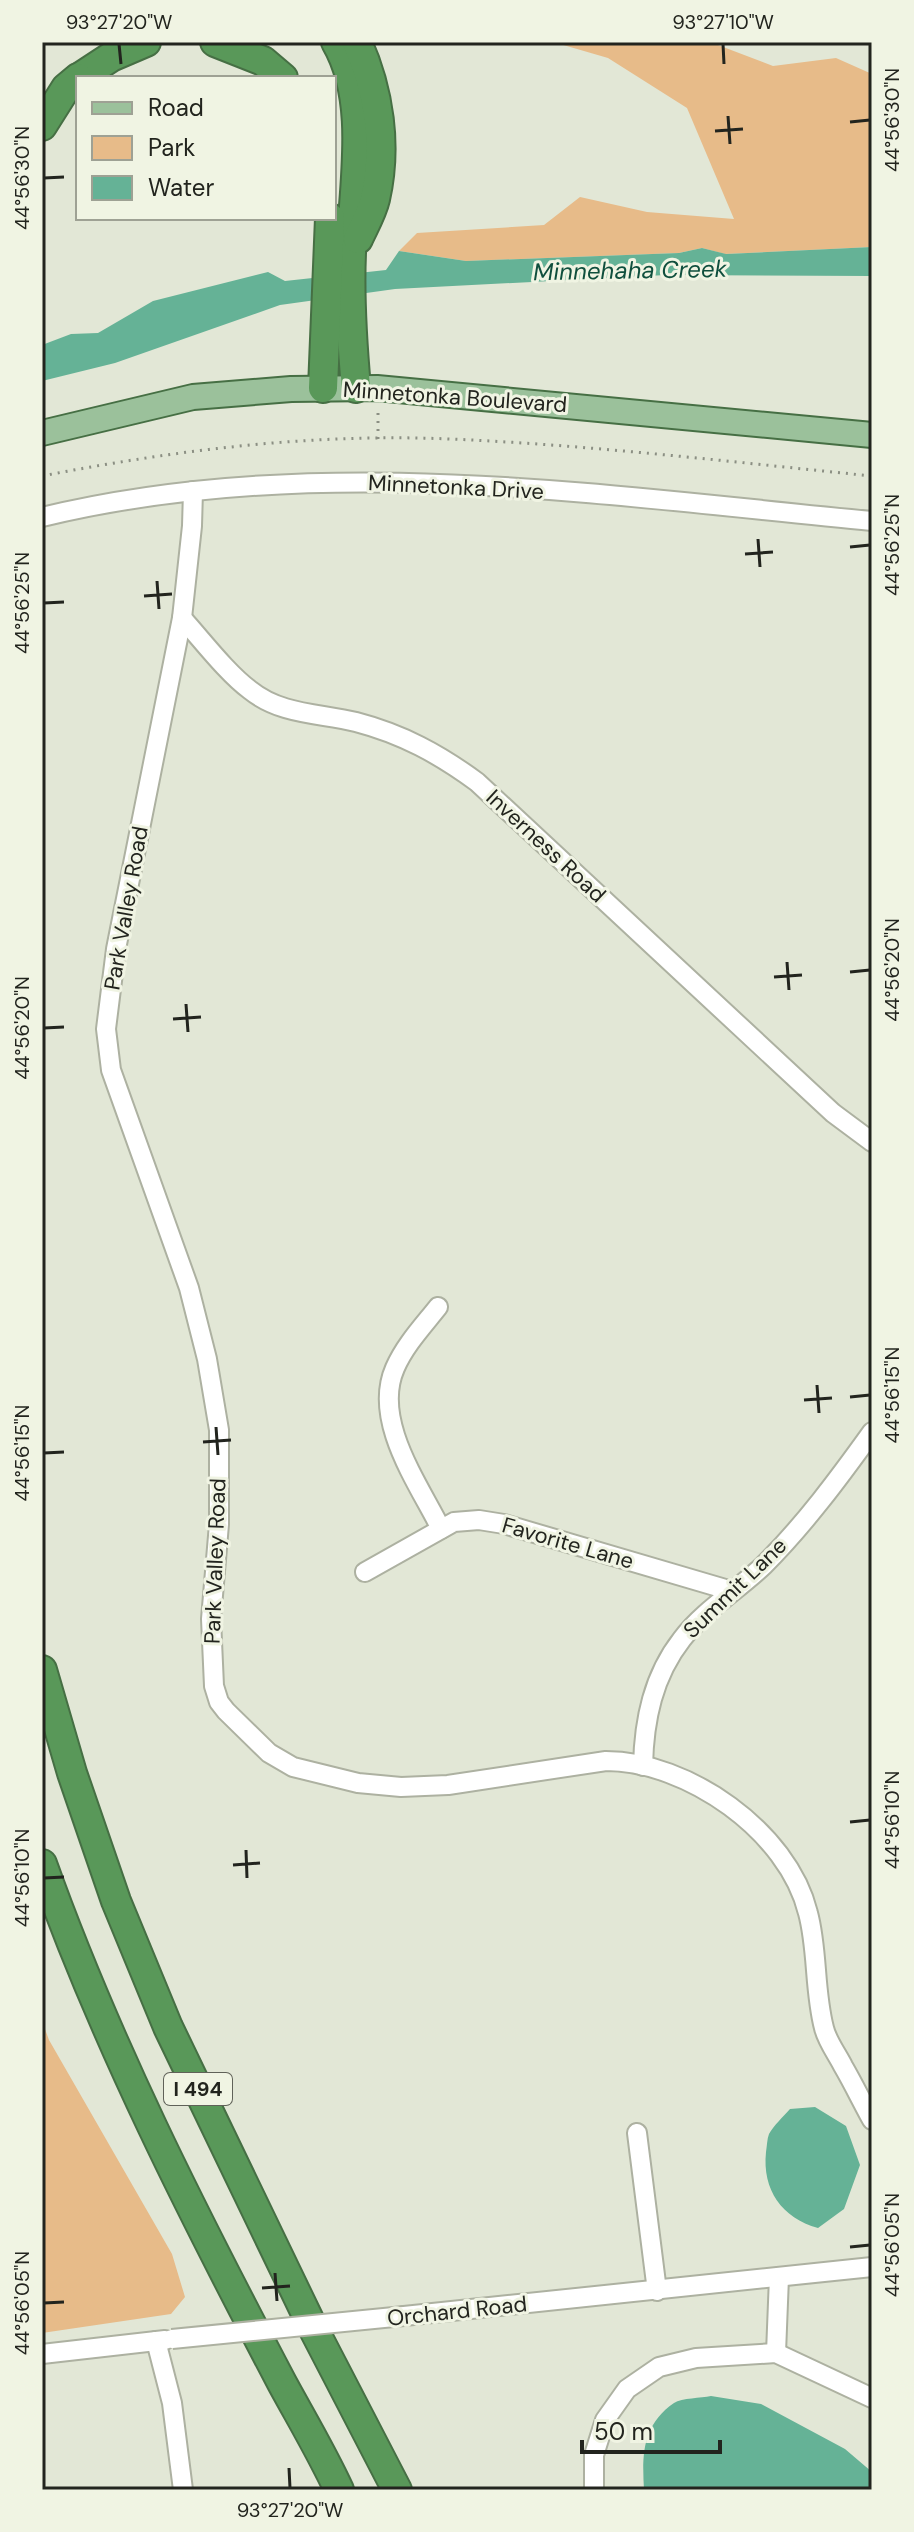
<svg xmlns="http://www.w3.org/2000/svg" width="914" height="2532" viewBox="0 0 914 2532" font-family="'DM Sans',sans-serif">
  <rect width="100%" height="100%" fill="#e2e7d6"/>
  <g fill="#e7bb89">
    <polygon points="553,42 710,42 773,66 836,58 872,74 872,247 725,254 702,248 679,253 466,261 399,251 417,233 544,225 580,197 647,212 734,219 687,108 608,58"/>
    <polygon points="42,2021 49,2040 172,2254 185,2297 171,2314 42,2333"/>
  </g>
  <g fill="#65b296">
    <polygon points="872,247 872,276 666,275 395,289 280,305 115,363 42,381 42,345 71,334 98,333 153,301 268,272 285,281 386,270 399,251 466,261 679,253 702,248 726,254"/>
    <path d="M815,2107L846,2126L860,2165L844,2209L818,2228C782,2218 762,2190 766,2152C767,2146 767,2139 769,2134C774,2125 783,2117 790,2109Z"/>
    <path d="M711,2396L761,2404L845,2449L872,2472V2490H644C642,2455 642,2425 674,2403C682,2398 701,2398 711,2396Z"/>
  </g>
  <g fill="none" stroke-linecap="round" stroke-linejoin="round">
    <g stroke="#adb1a1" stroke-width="22">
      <g id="minor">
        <path d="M193,491L192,526L182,618L116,949L106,1029L111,1070L189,1288L207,1359L219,1430V1524L211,1619L214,1686L219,1702L226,1711L269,1753L293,1767L358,1783L401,1787L448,1785L606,1761C687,1761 788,1831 808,1913C818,1950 814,1990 824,2028C827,2041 837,2054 843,2066C853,2083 862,2102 872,2120"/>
        <path d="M42,517C314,451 598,495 872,521"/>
        <path d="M182,618C202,640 227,673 250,690C281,715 319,713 356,722C402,734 439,754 477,782L833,1113L872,1142"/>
        <path d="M438,1307C423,1326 405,1345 395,1368C372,1420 418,1483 441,1529"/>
        <polyline points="365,1572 454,1522 479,1520 504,1524 732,1591"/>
        <path d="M643,1766C644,1720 653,1676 682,1639C704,1610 738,1590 764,1565C804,1525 839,1478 872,1432"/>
        <polyline points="637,2133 657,2291"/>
        <polyline points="404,2316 872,2267"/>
        <polyline points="156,2341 172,2403 183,2490"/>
        <polyline points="776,2353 779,2277"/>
        <polyline points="42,2354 165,2340"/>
        <polyline points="594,2490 594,2455 605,2420 627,2389 659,2367 696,2358 776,2353 872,2398"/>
      </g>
    </g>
    <g stroke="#466f44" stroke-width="28">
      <polyline id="major" points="42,433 193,397 291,389 377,388 872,435"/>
    </g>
    <g stroke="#466f44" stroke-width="32">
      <g id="highway">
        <polyline points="215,42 263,61 283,78"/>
        <path d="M336,42C371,102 353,187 351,253C349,298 352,343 356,388"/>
        <path d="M357,42C379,91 387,146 375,199C372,212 364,226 358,239"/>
        <polyline points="79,78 111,57 146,42"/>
        <polyline points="42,126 66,88 78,78"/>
        <polyline points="323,388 330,218"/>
        <polyline points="42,1670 72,1773 116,1901 168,2027 313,2328 397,2490"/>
        <path d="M42,1864C106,2043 193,2214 282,2383C301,2418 322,2453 339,2490"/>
      </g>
    </g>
    <g stroke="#8b8f83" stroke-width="3" stroke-dasharray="2 6" stroke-linecap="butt">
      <polyline points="378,439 378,411"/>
      <path d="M42,476C176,450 314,433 450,439C591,445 732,462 872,476"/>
    </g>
    <use href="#minor" stroke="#fff" stroke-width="18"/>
    <use href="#major" stroke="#9bc19b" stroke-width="24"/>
    <use href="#highway" stroke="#599859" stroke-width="28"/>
    <g stroke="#adb1a1" stroke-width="22" stroke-linecap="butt">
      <polyline id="minor-bridge" points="172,2339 404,2316"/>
    </g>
    <use href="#minor-bridge" stroke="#fff" stroke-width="18"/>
  </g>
  <path fill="none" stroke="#22241e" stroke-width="3" d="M119,44L121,64M723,44L724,64M728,116L730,144M850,122L870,120M715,131L743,129M44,178L64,177M758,539L760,567M850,547L870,545M745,554L773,552M157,581L159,609M144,596L172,594M44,603L64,602M787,962L789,990M850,972L870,970M774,977L802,975M186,1004L188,1032M173,1019L201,1017M44,1028L64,1027M817,1385L819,1413M850,1397L870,1395M804,1400L832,1398M216,1427L218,1455M203,1442L231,1440M44,1453L64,1452M850,1822L870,1820M246,1850L247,1878M233,1865L260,1863M44,1878L64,1877M850,2247L870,2245M275,2273L277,2301M262,2288L290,2286M44,2303L64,2302M289,2468L290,2488"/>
  <g text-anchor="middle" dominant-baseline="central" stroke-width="6" stroke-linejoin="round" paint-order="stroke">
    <rect fill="#f0f4e3" stroke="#606259" stroke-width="2" x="164" y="2073" width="68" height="32" rx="6"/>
    <g font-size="20" font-weight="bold" fill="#22241e">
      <text x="198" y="2089">I 494</text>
    </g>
    <g font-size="22" fill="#22241e" stroke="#f0f4e3">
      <text transform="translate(455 397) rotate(4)">Minnetonka Boulevard</text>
      <text transform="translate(456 487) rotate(3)">Minnetonka Drive</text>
      <text transform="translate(546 846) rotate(43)">Inverness Road</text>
      <text transform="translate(126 908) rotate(-80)">Park Valley Road</text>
      <text transform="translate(568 1543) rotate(16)">Favorite Lane</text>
      <text transform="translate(215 1561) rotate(-88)">Park Valley Road</text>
      <text transform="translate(735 1588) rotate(-44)">Summit Lane</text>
      <text transform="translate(457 2311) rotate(-6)">Orchard Road</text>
    </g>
    <g font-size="24" font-style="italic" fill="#0f4f3d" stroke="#f0f4e3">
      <text transform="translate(630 270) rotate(-1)">Minnehaha Creek</text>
    </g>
  </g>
  <rect width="914" height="2532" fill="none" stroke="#f0f4e3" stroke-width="88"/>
  <rect x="76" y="76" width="260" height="144" fill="#f0f4e3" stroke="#9ea194" stroke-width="2"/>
  <rect x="92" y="102" width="40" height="12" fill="#9bc19b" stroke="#9ea194" stroke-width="2"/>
  <text x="148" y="116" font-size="24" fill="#22241e">Road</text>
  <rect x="92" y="136" width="40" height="24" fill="#e7bb89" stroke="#9ea194" stroke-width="2"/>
  <text x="148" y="156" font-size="24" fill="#22241e">Park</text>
  <rect x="92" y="176" width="40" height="24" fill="#65b296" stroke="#9ea194" stroke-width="2"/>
  <text x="148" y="196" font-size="24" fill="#22241e">Water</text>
  <path d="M582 2440v12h138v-12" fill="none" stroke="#22241e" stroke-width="4"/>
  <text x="594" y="2440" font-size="24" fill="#22241e" stroke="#f0f4e3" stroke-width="6" paint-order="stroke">50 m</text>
  <rect x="44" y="44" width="826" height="2444" fill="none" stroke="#22241e" stroke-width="3"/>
  <g font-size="20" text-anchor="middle" fill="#22241e">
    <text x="119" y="29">93°27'20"W</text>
    <text x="723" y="29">93°27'10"W</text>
    <text transform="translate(892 120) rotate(-90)" y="7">44°56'30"N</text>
    <text transform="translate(22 178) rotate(-90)" y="7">44°56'30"N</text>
    <text transform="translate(892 545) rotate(-90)" y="7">44°56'25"N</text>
    <text transform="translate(22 603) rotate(-90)" y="7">44°56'25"N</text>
    <text transform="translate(892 970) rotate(-90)" y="7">44°56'20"N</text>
    <text transform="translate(22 1028) rotate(-90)" y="7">44°56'20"N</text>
    <text transform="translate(892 1395) rotate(-90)" y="7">44°56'15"N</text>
    <text transform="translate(22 1453) rotate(-90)" y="7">44°56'15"N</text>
    <text transform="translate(892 1820) rotate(-90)" y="7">44°56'10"N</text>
    <text transform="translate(22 1878) rotate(-90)" y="7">44°56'10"N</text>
    <text transform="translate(892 2245) rotate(-90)" y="7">44°56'05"N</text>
    <text transform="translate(22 2303) rotate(-90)" y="7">44°56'05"N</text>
    <text x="290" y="2517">93°27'20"W</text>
  </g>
</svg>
